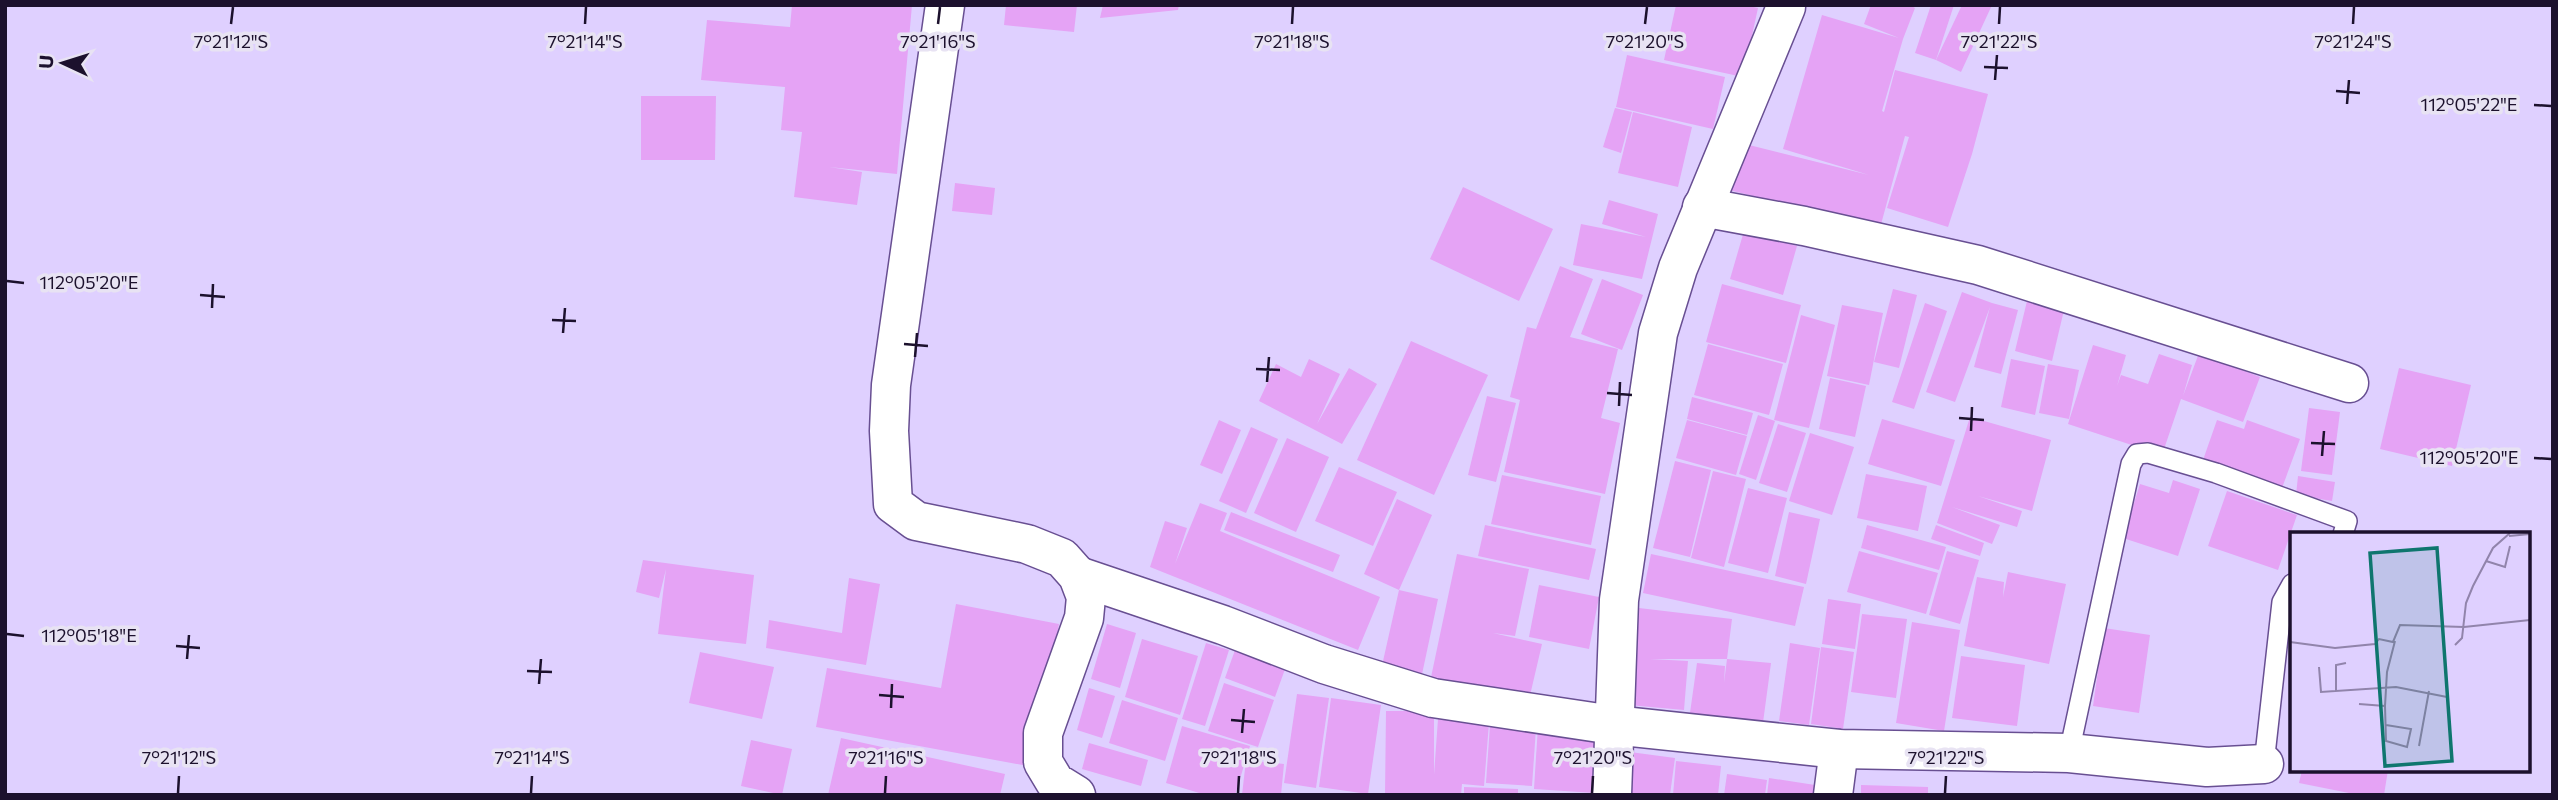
<svg xmlns="http://www.w3.org/2000/svg" width="2558" height="800" viewBox="0 0 2558 800" font-family="Commissioner,sans-serif">
  <rect width="100%" height="100%" fill="#dfd0ff"/>
  <g fill="#e5a3f5">
    <polygon points="792,5 912,5 897,174 829,167 862,172 857,205 794,197 802,132 781,130 785,87 701,80 707,20 790,27"/>
    <polygon points="1006,5 1077,5 1074,32 1004,25"/>
    <polygon points="1103,5 1179,5 1178,10 1100,18"/>
    <polygon points="1676,5 1745,5 1758,8 1743,77 1664,60"/>
    <polygon points="1871,5 1910,5 1915,8 1903,39 1882,111 1884,112 1895,70 1988,94 1972,154 1948,227 1887,208 1909,137 1905,136 1880,228 1729,190 1741,143 1869,175 1783,149 1822,15 1899,38 1864,24"/>
    <polygon points="1931,5 1954,5 1936,60 1915,53"/>
    <polygon points="1962,5 1992,5 1961,72 1936,60"/>
    <polygon points="1627,55 1725,77 1713,129 1616,107"/>
    <polygon points="641,96 716,96 715,160 641,160"/>
    <polygon points="1615,108 1632,112 1621,153 1603,147"/>
    <polygon points="1633,112 1692,127 1678,187 1618,173"/>
    <polygon points="955,183 995,188 992,215 952,211"/>
    <polygon points="1463,187 1553,229 1519,301 1430,259"/>
    <polygon points="1609,200 1658,214 1642,279 1573,265 1581,224 1646,237 1602,224"/>
    <polygon points="1744,231 1797,246 1783,295 1730,279"/>
    <polygon points="1560,266 1593,279 1570,337 1618,349 1601,418 1620,423 1605,494 1504,472 1520,400 1510,397 1527,327 1536,329"/>
    <polygon points="1602,279 1643,295 1622,350 1581,334"/>
    <polygon points="1722,284 1801,305 1786,363 1706,342"/>
    <polygon points="1893,289 1917,295 1899,368 1874,362"/>
    <polygon points="1962,292 1992,303 2018,310 2001,374 1974,367 1990,307 1955,402 1926,392"/>
    <polygon points="2027,301 2064,310 2052,361 2015,351"/>
    <polygon points="1925,303 1947,311 1914,409 1892,402"/>
    <polygon points="1842,305 1883,313 1869,385 1827,376"/>
    <polygon points="1801,315 1835,325 1809,428 1774,420"/>
    <polygon points="1411,341 1488,375 1434,495 1357,460"/>
    <polygon points="1708,344 1783,364 1769,415 1694,395"/>
    <polygon points="2093,345 2126,355 2117,386 2121,375 2148,384 2159,354 2192,365 2183,396 2199,353 2260,377 2243,422 2181,399 2162,455 2068,424"/>
    <polygon points="1309,359 1340,374 1317,424 1349,368 1377,384 1342,444 1259,401 1276,364 1301,377"/>
    <polygon points="2011,359 2045,366 2035,415 2001,407"/>
    <polygon points="2048,364 2079,370 2069,419 2039,413"/>
    <polygon points="2399,368 2471,385 2452,466 2380,449"/>
    <polygon points="1830,378 1866,386 1855,437 1819,429"/>
    <polygon points="1487,396 1516,403 1496,482 1468,475"/>
    <polygon points="1692,397 1753,413 1747,435 1687,419"/>
    <polygon points="2309,408 2340,412 2332,475 2301,471"/>
    <polygon points="1758,415 1775,421 1756,480 1739,474"/>
    <polygon points="1970,417 2051,440 2032,511 1978,496 2022,511 2017,527 1952,507 2000,525 1992,544 1937,523"/>
    <polygon points="1882,419 1955,440 1941,486 1868,464"/>
    <polygon points="1219,420 1241,430 1222,474 1200,465"/>
    <polygon points="1687,420 1747,436 1736,475 1676,458"/>
    <polygon points="2217,420 2244,429 2247,420 2300,439 2282,488 2203,460"/>
    <polygon points="1778,424 1806,433 1787,492 1759,483"/>
    <polygon points="1251,427 1278,439 1246,513 1219,501"/>
    <polygon points="1810,433 1854,447 1832,515 1789,501"/>
    <polygon points="1287,438 1329,457 1296,532 1254,513"/>
    <polygon points="1675,461 1711,470 1690,557 1653,548"/>
    <polygon points="1339,467 1397,492 1373,546 1315,521"/>
    <polygon points="1713,471 1746,479 1724,567 1691,558"/>
    <polygon points="1866,474 1927,486 1918,531 1857,518"/>
    <polygon points="1502,475 1601,496 1591,545 1491,524"/>
    <polygon points="2298,476 2335,482 2332,501 2296,495"/>
    <polygon points="2173,480 2200,489 2178,556 2123,538 2140,484 2169,493"/>
    <polygon points="1748,488 1787,498 1768,573 1728,563"/>
    <polygon points="2227,491 2297,515 2278,570 2208,546"/>
    <polygon points="1397,499 1432,515 1399,590 1364,574"/>
    <polygon points="1200,503 1227,513 1220,531 1380,597 1358,650 1150,567 1165,521 1187,528 1175,564"/>
    <polygon points="1231,512 1340,555 1333,572 1224,530"/>
    <polygon points="1789,512 1820,519 1806,584 1775,576"/>
    <polygon points="1485,525 1596,549 1589,580 1478,556"/>
    <polygon points="1867,525 1946,547 1939,570 1861,548"/>
    <polygon points="1936,525 1984,543 1980,556 1931,539"/>
    <polygon points="1859,551 1938,573 1926,614 1847,592"/>
    <polygon points="1947,551 1979,560 1960,624 1929,615"/>
    <polygon points="1457,554 1529,569 1515,636 1493,633 1542,644 1528,704 1430,682"/>
    <polygon points="1651,554 1804,587 1795,626 1643,593"/>
    <polygon points="643,560 754,575 746,644 658,634 666,569 659,598 636,592"/>
    <polygon points="2008,572 2066,584 2049,664 1964,646 1977,577 2004,582 2003,597"/>
    <polygon points="849,578 880,584 866,665 766,648 769,620 842,633"/>
    <polygon points="1539,585 1599,597 1589,649 1529,637"/>
    <polygon points="1399,590 1438,599 1421,679 1381,670"/>
    <polygon points="1828,599 1861,604 1855,649 1822,644"/>
    <polygon points="956,604 1059,624 1033,767 816,727 827,668 941,688"/>
    <polygon points="1639,608 1732,619 1727,659 1650,659 1688,661 1684,710 1629,705"/>
    <polygon points="1862,614 1907,619 1896,698 1851,692"/>
    <polygon points="1912,622 1960,630 1944,731 1896,723"/>
    <polygon points="1107,624 1136,633 1120,688 1091,679"/>
    <polygon points="2104,628 2150,635 2139,713 2093,706"/>
    <polygon points="1142,639 1198,656 1180,715 1125,697"/>
    <polygon points="1239,639 1289,658 1275,697 1225,678"/>
    <polygon points="1206,643 1229,650 1205,726 1182,719"/>
    <polygon points="1790,643 1820,648 1809,725 1779,721"/>
    <polygon points="1821,647 1854,652 1843,729 1811,724"/>
    <polygon points="700,652 774,667 762,719 689,703"/>
    <polygon points="1961,656 2025,665 2017,726 1952,718"/>
    <polygon points="1727,659 1771,663 1762,730 1689,720 1697,663 1725,666 1724,683"/>
    <polygon points="1224,683 1274,700 1258,747 1208,731"/>
    <polygon points="1089,688 1115,696 1102,738 1077,730"/>
    <polygon points="1297,694 1329,698 1316,788 1284,783"/>
    <polygon points="1331,698 1381,705 1368,794 1319,787"/>
    <polygon points="1122,700 1178,718 1165,761 1109,743"/>
    <polygon points="1386,711 1434,711 1434,775 1438,719 1489,723 1484,786 1462,784 1461,795 1385,795"/>
    <polygon points="1490,725 1536,728 1532,786 1486,783"/>
    <polygon points="1182,726 1250,746 1235,795 1206,795 1166,783"/>
    <polygon points="1538,726 1600,731 1595,793 1534,789"/>
    <polygon points="841,738 1005,774 1000,795 828,795"/>
    <polygon points="751,740 792,749 782,795 741,786"/>
    <polygon points="1089,743 1148,760 1141,786 1082,769"/>
    <polygon points="1630,752 1675,758 1670,795 1625,795"/>
    <polygon points="1246,760 1284,764 1281,795 1242,795"/>
    <polygon points="1676,761 1721,766 1718,795 1673,795"/>
    <polygon points="2302,770 2388,770 2384,795 2359,795 2299,783"/>
    <polygon points="1727,774 1767,780 1765,795 1724,795"/>
    <polygon points="1769,778 1815,785 1814,795 1767,795"/>
    <polygon points="1861,785 1928,787 1928,795 1861,795"/>
    <polygon points="1464,787 1518,789 1518,795 1464,795"/>
  </g>
  <g fill="none" stroke-linecap="round" stroke-linejoin="round">
    <g stroke="#684f92" stroke-width="22">
      <g id="service">
        <polyline points="2069,753 2131,464 2137,454 2148,453 2216,473 2347,521 2343,534"/>
        <polyline points="2264,764 2282,602 2292,584"/>
      </g>
    </g>
    <g stroke="#684f92" stroke-width="41">
      <g id="minor">
        <polyline points="1702,207 1804,226 1978,265 2349,383"/>
        <polyline points="1078,576 1223,625 1324,664 1433,698 1613,725 1839,749 2069,753 2207,767 2264,764"/>
        <polyline points="1612,795 1619,600 1658,333 1678,268 1786,7"/>
        <polyline points="1833,795 1839,749"/>
      </g>
    </g>
    <g stroke="#684f92" stroke-width="41">
      <polyline id="tertiary" points="945,5 891,385 889,431 893,504 916,521 1027,544 1062,558 1078,576 1086,597 1084,618 1043,733 1043,762 1055,782 1076,795"/>
    </g>
    <use href="#service" stroke="#fff" stroke-width="19"/>
    <use href="#minor" stroke="#fff" stroke-width="38"/>
    <use href="#tertiary" stroke="#fff" stroke-width="38"/>
  </g>
  <path fill="none" stroke="#1c112d" stroke-width="2.5" d="M231,24L233,7M585,24L586,7M938,24L940,7M1292,24L1293,7M1645,24L1647,7M1999,24L2000,7M2353,24L2354,7M1984,67L2008,68M1995,80L1997,55M2336,91L2360,93M2347,104L2349,80M2534,105L2551,106M7,281L24,283M200,295L225,297M212,308L213,284M552,320L576,321M563,333L565,308M904,344L928,346M915,357L917,333M1256,369L1280,370M1267,382L1269,357M1607,393L1632,395M1619,406L1620,382M1959,418L1984,420M1971,431L1972,407M2311,443L2335,444M2322,456L2324,431M2534,458L2551,459M7,634L24,636M176,646L200,648M187,659L189,635M527,671L552,672M539,684L541,659M879,695L904,697M891,708L892,684M1231,720L1255,722M1242,733L1244,709M178,793L179,776M531,793L532,776M885,793L886,776M1238,793L1239,776M1592,793L1593,776M1945,793L1946,776"/>
  <g transform="translate(2290 532)">
    <rect width="240" height="240" fill="#dfd0ff"/>
    <path fill="none" stroke="#9184ab" stroke-width="2" d="M219,4L240,2M196,29L215,35L220,14M0,110L45,116L85,112L89,107L103,110L110,93L174,95L240,88M165,113L172,106L176,71L183,54L203,16L220,1M29,135L31,160L106,155L157,165M46,159V133L56,131M69,172L95,174M96,193L121,197L117,215L96,209L95,174L97,140L105,109M129,214L139,159"/>
    <path fill="#0f766e" fill-opacity="0.15" stroke="#0f766e" stroke-width="3.5" d="M147,16L162,229L95,234L80,21Z"/>
    <rect width="240" height="240" fill="none" stroke="#1c112d" stroke-width="3.5"/>
  </g>
  <g font-size="18" text-anchor="middle" fill="#1c112d" stroke="#e8e3f3" stroke-width="7" stroke-linejoin="round" paint-order="stroke">
    <text x="231" y="48">7°21'12"S</text>
    <text x="585" y="48">7°21'14"S</text>
    <text x="938" y="48">7°21'16"S</text>
    <text x="1292" y="48">7°21'18"S</text>
    <text x="1645" y="48">7°21'20"S</text>
    <text x="1999" y="48">7°21'22"S</text>
    <text x="2353" y="48">7°21'24"S</text>
    <text x="2469" y="111">112°05'22"E</text>
    <text x="89" y="289">112°05'20"E</text>
    <text x="2469" y="464">112°05'20"E</text>
    <text x="89" y="642">112°05'18"E</text>
    <text x="179" y="764">7°21'12"S</text>
    <text x="532" y="764">7°21'14"S</text>
    <text x="886" y="764">7°21'16"S</text>
    <text x="1239" y="764">7°21'18"S</text>
    <text x="1593" y="764">7°21'20"S</text>
    <text x="1946" y="764">7°21'22"S</text>
  </g>
  <rect width="2558" height="800" fill="none" stroke="#1c112d" stroke-width="14"/>
  <g transform="translate(63 63) rotate(274)" stroke="#e8e3f3" stroke-width="5" paint-order="stroke">
  <path d="M0-5L12 26L0 18L-12 26Z" fill="#1c112d"/>
  <text y="-10" font-size="19" font-weight="bold" text-anchor="middle" fill="#1c112d">U</text>
  </g>
</svg>
